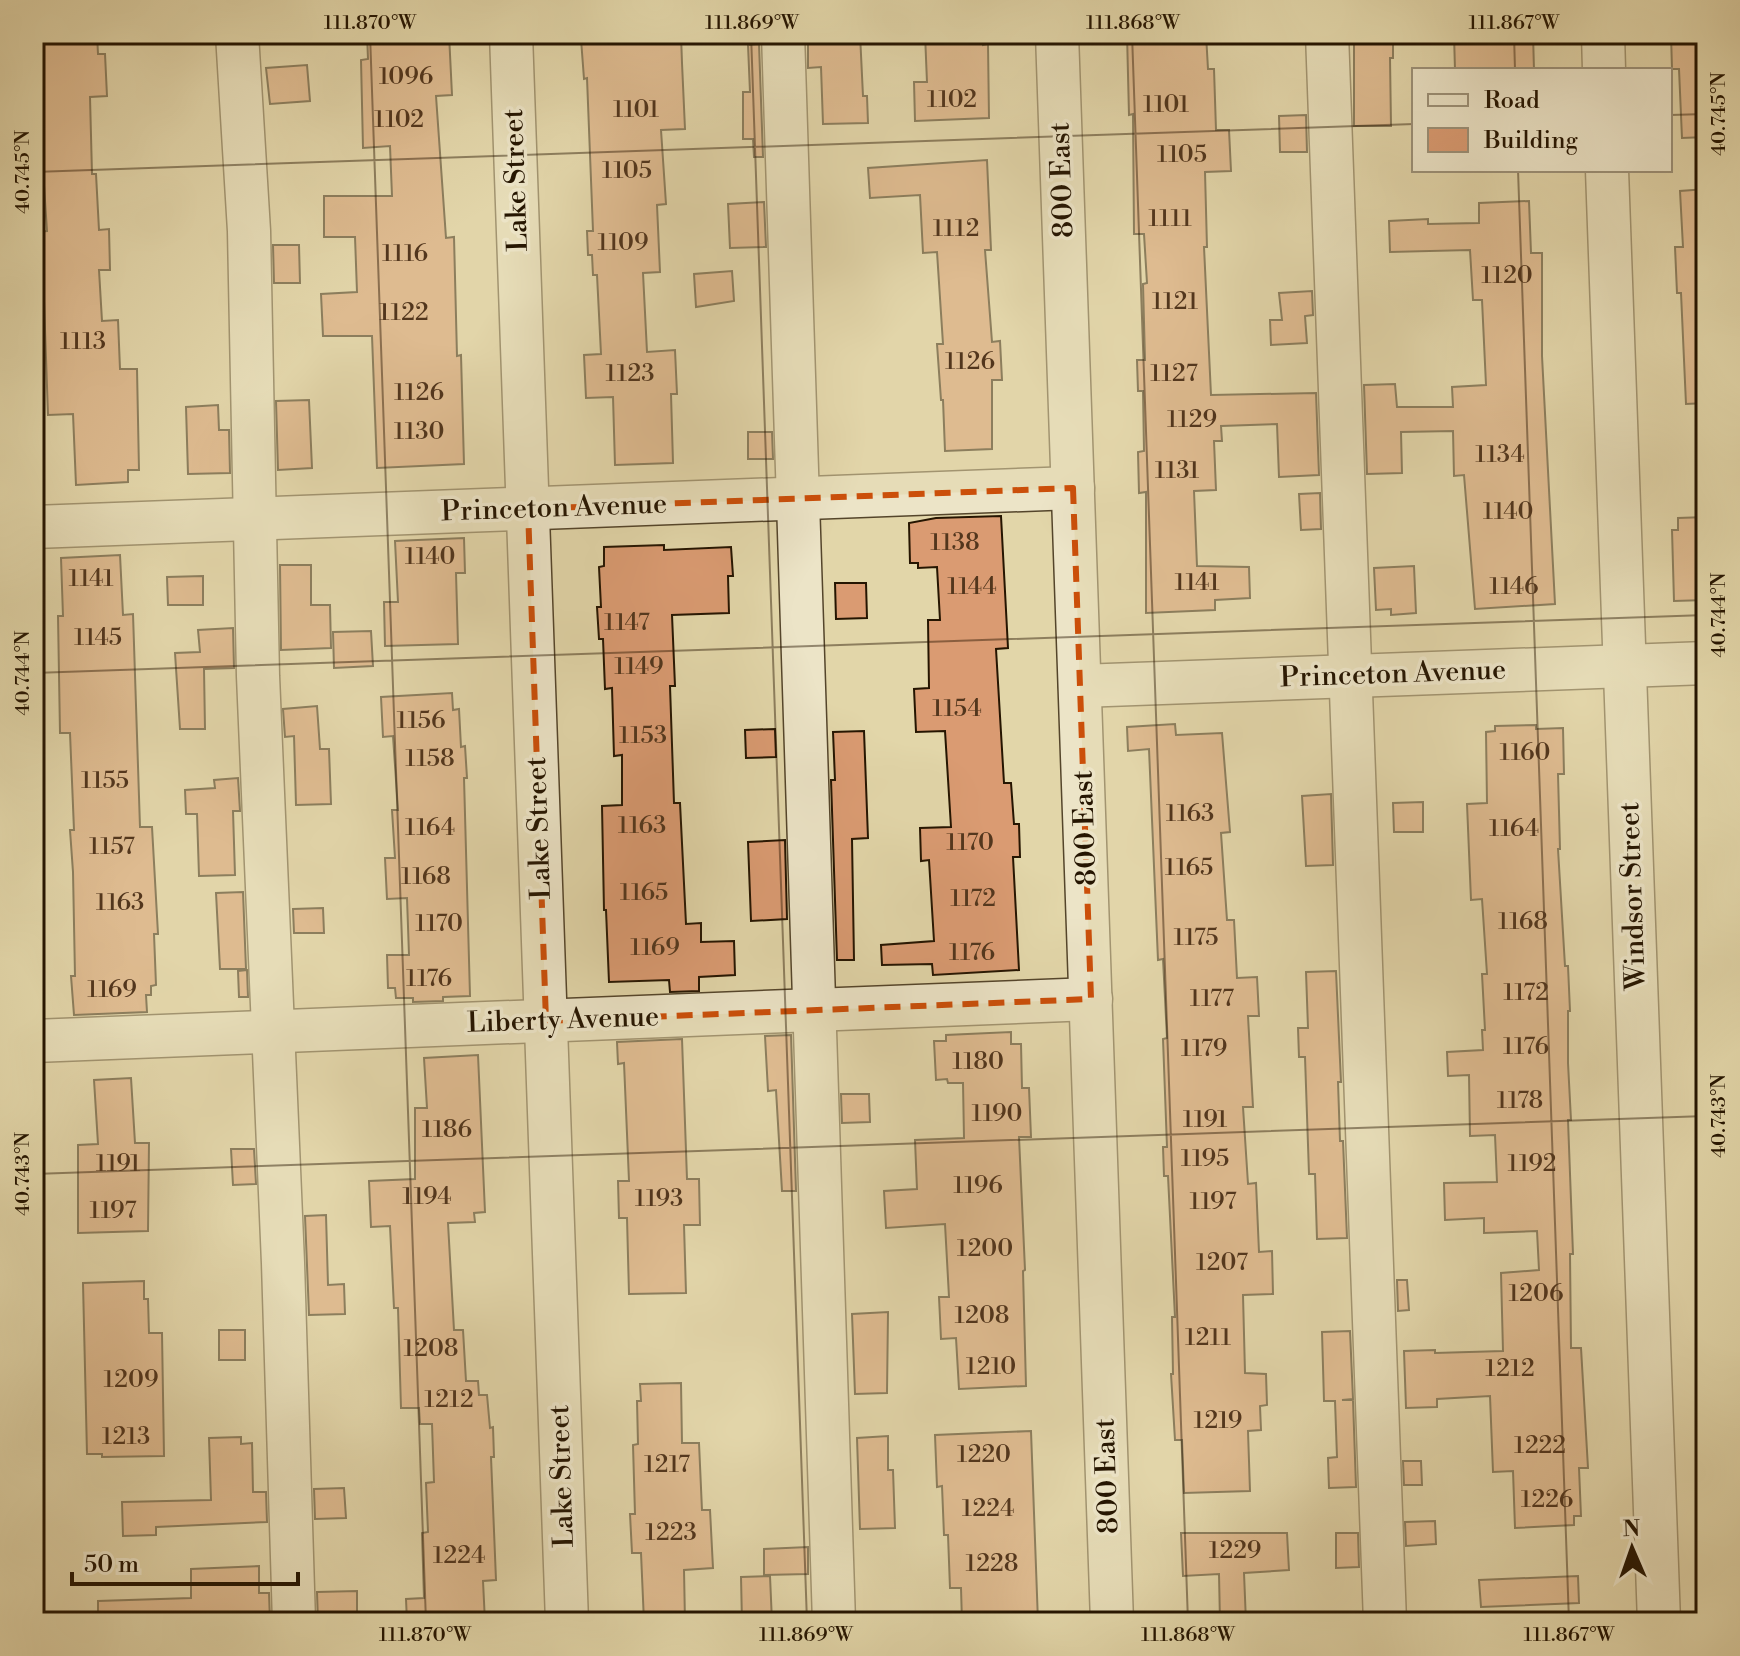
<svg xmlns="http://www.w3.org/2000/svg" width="1740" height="1656" viewBox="0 0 1740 1656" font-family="'Libre Bodoni',serif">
  <rect width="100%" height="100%" fill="#e2d6a9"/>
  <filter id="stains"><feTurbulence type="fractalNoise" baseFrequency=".0025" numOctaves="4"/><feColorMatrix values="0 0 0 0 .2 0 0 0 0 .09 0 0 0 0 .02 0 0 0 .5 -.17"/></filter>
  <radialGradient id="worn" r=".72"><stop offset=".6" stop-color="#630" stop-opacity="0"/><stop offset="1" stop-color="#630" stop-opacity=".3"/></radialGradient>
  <g fill="#da9b72" stroke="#251501" stroke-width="2">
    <polygon points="34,34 97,34 98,54 105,54 107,96 90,97 92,174 96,174 99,230 109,229 110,270 99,270 102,321 118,320 120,369 137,369 139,470 128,470 128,482 76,485 73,414 48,415 43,272 34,272 34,232 47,231"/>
    <polygon points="367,34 449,34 452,95 436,96 446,238 454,237 457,356 461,355 464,464 377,468 372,336 323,336 321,294 357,292 355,237 324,237 324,196 392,196 390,146 363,148 361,60 368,59"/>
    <polygon points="808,34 860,34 863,96 867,96 868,123 823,124 821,67 808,68"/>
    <polygon points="925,34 982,34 983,45 988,44 989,118 915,121 914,82 927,82"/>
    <polygon points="1127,34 1206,34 1208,69 1214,69 1216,130 1229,130 1231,171 1205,172 1207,247 1204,247 1211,395 1316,393 1319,475 1279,477 1277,424 1221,426 1222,441 1214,441 1216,490 1194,491 1197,566 1249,567 1250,598 1215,600 1215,610 1146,613 1146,492 1139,493 1138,452 1144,451 1143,391 1138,391 1137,360 1145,360 1143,284 1147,283 1144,234 1134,234 1133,114 1129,115"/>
    <polygon points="1354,34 1393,34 1393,58 1390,58 1391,126 1354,126"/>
    <polygon points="1454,34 1533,34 1534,70 1455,70"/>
    <polygon points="1671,34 1706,34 1706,137 1682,138 1679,69 1672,69"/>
    <polygon points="649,35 681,35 682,63 685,129 661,130 666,204 657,205 660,272 643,273 647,352 675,350 677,394 671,394 673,463 615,465 613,397 586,398 584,355 601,354 597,275 593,275 592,255 588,255 587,231 593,231 587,78 584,79 581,39"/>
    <polygon points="759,44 763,157 754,157 753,139 743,139 743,92 750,92 748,45"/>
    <polygon points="307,65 310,101 270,104 266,68"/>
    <polygon points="1306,115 1307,152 1280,152 1279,116"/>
    <polygon points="987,160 991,250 985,250 992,342 1000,341 1002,380 992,380 992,449 945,451 943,400 941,400 937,344 943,344 937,252 923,253 920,195 870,198 868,168"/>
    <polygon points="1706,189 1706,403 1686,404 1681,293 1677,293 1675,247 1683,247 1680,191"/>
    <polygon points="1529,201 1531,253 1542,253 1542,356 1555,604 1475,609 1464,475 1454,476 1453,431 1401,432 1402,473 1367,474 1364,385 1395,384 1397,407 1453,407 1452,387 1486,385 1482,300 1473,300 1470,250 1390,252 1389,221 1428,219 1428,224 1479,223 1479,203"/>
    <polygon points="764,202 766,247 730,248 728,204"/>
    <polygon points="273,245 299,245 300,283 274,283"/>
    <polygon points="732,271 734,301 696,307 694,274"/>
    <polygon points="1312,291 1313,315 1305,316 1307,343 1271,345 1270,320 1282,320 1279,293"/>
    <polygon points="309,400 312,468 278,470 276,401"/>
    <polygon points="218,405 219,430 229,430 230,473 188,474 186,407"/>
    <polygon points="748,432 772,432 773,459 748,459"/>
    <polygon points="1320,493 1321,529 1301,530 1299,494"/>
    <polygon points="1001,516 1008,648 996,649 1004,783 1011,783 1014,824 1019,824 1020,857 1013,857 1019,970 933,975 932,964 882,965 881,945 934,941 929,860 921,861 920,828 951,827 945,731 916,732 914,689 929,688 928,620 940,620 937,567 918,568 918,563 910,563 909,523 936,518"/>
    <polygon points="1706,517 1706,600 1674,601 1672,530 1678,530 1678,518"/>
    <polygon points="464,538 465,573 456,573 458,644 385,646 384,602 398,602 395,541"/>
    <polygon points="664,545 664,550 731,547 733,576 728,576 729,613 672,615 675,686 670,686 674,803 680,803 686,924 701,923 701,942 734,941 735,975 699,977 699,991 670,992 669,980 609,982 606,910 604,910 602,806 622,805 622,755 614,756 612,688 605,689 603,639 599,639 597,607 601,607 599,567 604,566 604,547"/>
    <polygon points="120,555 123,615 133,614 140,827 152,827 158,934 154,934 156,985 151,986 151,995 146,995 147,1012 74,1015 71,976 75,976 73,872 70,830 74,830 70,733 60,733 58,616 63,616 61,558"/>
    <polygon points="280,565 311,565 311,605 330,605 331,648 281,650"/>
    <polygon points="1414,566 1416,613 1391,615 1391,609 1376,610 1374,568"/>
    <polygon points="203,576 203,605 168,605 167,577"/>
    <polygon points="835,583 866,583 867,618 836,619"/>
    <polygon points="233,628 234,668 204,669 205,729 180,729 175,653 200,652 198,630"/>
    <polygon points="371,631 373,666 334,668 333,632"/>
    <polygon points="452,693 453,710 459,709 461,747 465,746 467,778 464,778 470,996 443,997 443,1001 413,1002 413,998 396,998 395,988 388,988 387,955 409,955 407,898 387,899 385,858 395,858 392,810 398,810 393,736 383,737 381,697"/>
    <polygon points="317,706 320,749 329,749 331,804 296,805 294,736 285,737 283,709"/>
    <polygon points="1175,724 1176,735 1222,733 1230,832 1221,833 1227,920 1234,920 1237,978 1257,977 1259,1016 1248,1016 1253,1107 1243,1107 1248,1184 1256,1183 1259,1252 1272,1251 1273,1294 1243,1295 1245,1373 1266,1374 1267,1405 1260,1406 1261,1430 1248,1431 1250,1491 1184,1493 1182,1440 1175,1440 1171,1374 1173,1374 1172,1317 1175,1317 1168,1176 1164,1176 1163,1147 1167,1147 1163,1039 1167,1038 1163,959 1158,960 1149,749 1128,751 1127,727"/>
    <polygon points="1536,725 1536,729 1563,728 1564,774 1558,774 1560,849 1558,849 1565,966 1568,966 1570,1011 1568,1011 1568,1063 1571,1120 1568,1120 1573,1254 1570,1254 1571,1348 1581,1348 1588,1468 1579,1468 1581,1516 1574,1516 1574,1525 1515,1528 1513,1471 1493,1472 1490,1396 1437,1399 1437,1407 1406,1408 1404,1351 1435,1350 1435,1353 1503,1351 1501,1273 1539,1270 1537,1231 1484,1233 1484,1218 1445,1220 1444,1183 1497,1182 1495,1135 1470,1136 1469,1075 1448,1076 1447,1052 1483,1050 1482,1030 1485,1030 1482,974 1487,974 1482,899 1471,900 1467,804 1487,803 1486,732 1495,731 1495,726"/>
    <polygon points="775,729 776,757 746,758 745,730"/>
    <polygon points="864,731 868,838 852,839 854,960 837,960 831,780 835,780 833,732"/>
    <polygon points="238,778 240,811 233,811 235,875 199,876 197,814 186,814 185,790 215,788 214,780"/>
    <polygon points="1331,794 1333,865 1306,866 1302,796"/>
    <polygon points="1423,802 1423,832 1394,832 1393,803"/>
    <polygon points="785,840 787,919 751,921 748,842"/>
    <polygon points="243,892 246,969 220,969 216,893"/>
    <polygon points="323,908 324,933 294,933 293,909"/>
    <polygon points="247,970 248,997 239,997 238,971"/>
    <polygon points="1336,971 1341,1082 1338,1082 1340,1141 1343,1141 1347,1238 1317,1239 1315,1174 1309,1174 1305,1057 1299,1057 1298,1028 1308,1028 1306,972"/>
    <polygon points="1011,1032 1011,1044 1021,1044 1022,1088 1029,1088 1031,1137 1019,1137 1025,1270 1023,1271 1026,1386 959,1389 956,1338 941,1339 939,1297 949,1297 945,1224 886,1228 884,1191 917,1189 915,1140 964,1138 963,1083 948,1083 947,1079 936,1080 934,1041 946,1041 946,1035"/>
    <polygon points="791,1035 796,1191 782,1191 776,1090 768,1091 765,1036"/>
    <polygon points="682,1039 687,1179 699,1179 700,1225 684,1225 686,1293 629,1294 627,1218 619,1218 618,1181 629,1181 624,1063 618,1064 617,1042"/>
    <polygon points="478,1055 485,1212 474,1213 475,1222 448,1223 454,1330 463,1330 466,1381 478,1381 479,1395 487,1395 490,1428 493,1427 494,1457 491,1457 496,1580 483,1581 485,1622 407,1622 406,1599 424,1598 422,1533 428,1532 426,1483 434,1482 432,1424 420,1424 419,1408 401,1408 398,1308 394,1308 390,1226 371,1227 369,1181 415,1179 415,1108 427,1108 424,1058"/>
    <polygon points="131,1078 135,1143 149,1143 148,1231 78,1233 78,1145 98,1144 94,1080"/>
    <polygon points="841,1094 869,1094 870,1122 842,1123"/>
    <polygon points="231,1149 254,1149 256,1184 233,1185"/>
    <polygon points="326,1215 328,1285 344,1284 345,1314 309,1315 305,1216"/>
    <polygon points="1397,1280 1407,1280 1409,1310 1398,1311"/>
    <polygon points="144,1281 144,1299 148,1299 149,1333 162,1333 164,1456 102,1457 102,1454 87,1454 83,1283"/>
    <polygon points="888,1312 887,1393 855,1394 852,1314"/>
    <rect x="219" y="1330" width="26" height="30"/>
    <polygon points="1350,1331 1353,1399 1342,1400 1353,1400 1356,1487 1329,1488 1328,1458 1337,1457 1335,1401 1324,1401 1322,1332"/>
    <polygon points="681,1383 682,1443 699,1443 702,1510 710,1510 713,1568 684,1570 685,1622 644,1622 641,1553 632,1553 630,1514 635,1514 633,1445 638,1444 637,1401 641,1401 640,1384"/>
    <polygon points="1031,1431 1038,1622 962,1622 961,1588 950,1588 948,1535 944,1535 942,1486 937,1487 935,1435"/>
    <polygon points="888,1436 888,1470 893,1470 895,1528 860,1529 857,1438"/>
    <polygon points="241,1437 241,1444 252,1443 253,1492 266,1492 267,1522 156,1527 156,1535 123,1536 122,1502 211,1500 209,1438"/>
    <polygon points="1403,1461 1421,1461 1422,1485 1404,1485"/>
    <polygon points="344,1488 346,1518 315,1519 314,1489"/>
    <polygon points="1435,1521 1436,1544 1406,1546 1405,1522"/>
    <polygon points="1181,1533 1287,1533 1289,1570 1244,1573 1246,1622 1220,1622 1219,1574 1183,1576"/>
    <polygon points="1336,1533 1358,1533 1359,1567 1336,1568"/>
    <polygon points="808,1547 808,1574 764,1575 764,1549"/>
    <polygon points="259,1566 259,1593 269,1593 270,1622 98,1622 98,1601 191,1598 191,1569"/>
    <polygon points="770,1576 772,1622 742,1622 741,1577"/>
    <polygon points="1578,1576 1579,1603 1481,1607 1479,1580"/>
    <polygon points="357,1591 357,1622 318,1622 317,1592"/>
  </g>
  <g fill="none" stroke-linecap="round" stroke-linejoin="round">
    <g stroke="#54452b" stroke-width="45">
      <g id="minor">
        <polyline points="237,34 249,231 258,676 283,1263 294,1622"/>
        <polyline points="511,34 567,1622"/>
        <polyline points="783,34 834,1622"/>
        <polyline points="1057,34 1112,1622"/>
        <polyline points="1327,34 1385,1622"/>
        <polyline points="1603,34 1604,70"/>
        <polyline points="1607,170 1659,1622"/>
        <polyline points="34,527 1073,488"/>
        <polyline points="1080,686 1706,663"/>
        <polyline points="34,1041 1091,999"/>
      </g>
    </g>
    <use href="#minor" stroke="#ece4c7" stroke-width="42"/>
  </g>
  <path d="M0 0H1740V1656H0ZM1073,488L1091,999L546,1021L528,509Z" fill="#e2d6a9" fill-opacity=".55" fill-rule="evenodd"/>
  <path fill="none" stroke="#cb4f0a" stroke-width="6" stroke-dasharray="16 10" stroke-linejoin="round" d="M1073,488L1091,999L546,1021L528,509Z"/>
  <path fill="none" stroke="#251501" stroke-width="2" stroke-opacity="0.45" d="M370,34L426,1622M751,34L807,1622M1132,34L1188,1622M1514,34L1515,70M1670,115L1706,114M1518,170L1569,1622M34,172L1414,124M34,673L1706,615M34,1174L1706,1116M34,1327L44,1622M1565,1622L1706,1617"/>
  <g text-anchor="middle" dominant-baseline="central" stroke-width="7" stroke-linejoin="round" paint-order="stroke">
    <g font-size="24" fill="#52361d">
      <text x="406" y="77">1096</text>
      <text x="952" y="100">1102</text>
      <text x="1166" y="105">1101</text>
      <text x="636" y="110">1101</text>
      <text x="399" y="120">1102</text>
      <text x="1182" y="155">1105</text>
      <text x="627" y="171">1105</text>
      <text x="1170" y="219">1111</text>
      <text x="956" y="229">1112</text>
      <text x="623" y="243">1109</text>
      <text x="405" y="254">1116</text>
      <text x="1507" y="276">1120</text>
      <text x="1175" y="302">1121</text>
      <text x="404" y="313">1122</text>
      <text x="83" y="342">1113</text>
      <text x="970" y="362">1126</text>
      <text x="630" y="374">1123</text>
      <text x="1174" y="374">1127</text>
      <text x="419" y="393">1126</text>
      <text x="1192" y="420">1129</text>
      <text x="419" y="432">1130</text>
      <text x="1500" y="455">1134</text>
      <text x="1177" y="471">1131</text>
      <text x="1508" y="512">1140</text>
      <text x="955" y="543">1138</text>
      <text x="430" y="557">1140</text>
      <text x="91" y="579">1141</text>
      <text x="1197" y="583">1141</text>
      <text x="972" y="587">1144</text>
      <text x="1514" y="587">1146</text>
      <text x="627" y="623">1147</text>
      <text x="98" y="638">1145</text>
      <text x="639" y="667">1149</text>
      <text x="957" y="709">1154</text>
      <text x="421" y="721">1156</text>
      <text x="643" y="736">1153</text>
      <text x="1525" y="753">1160</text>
      <text x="430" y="759">1158</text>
      <text x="105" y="781">1155</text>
      <text x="1190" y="814">1163</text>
      <text x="642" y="826">1163</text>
      <text x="430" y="828">1164</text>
      <text x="1514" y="829">1164</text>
      <text x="970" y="843">1170</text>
      <text x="112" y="847">1157</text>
      <text x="1189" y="868">1165</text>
      <text x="426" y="877">1168</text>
      <text x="644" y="893">1165</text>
      <text x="973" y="899">1172</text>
      <text x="120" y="903">1163</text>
      <text x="1523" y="922">1168</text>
      <text x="439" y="924">1170</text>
      <text x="1196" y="938">1175</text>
      <text x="655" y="948">1169</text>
      <text x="972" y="953">1176</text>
      <text x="429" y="979">1176</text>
      <text x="112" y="990">1169</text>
      <text x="1526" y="993">1172</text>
      <text x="1212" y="999">1177</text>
      <text x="1526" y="1047">1176</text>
      <text x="1204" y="1049">1179</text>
      <text x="978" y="1062">1180</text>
      <text x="1520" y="1101">1178</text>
      <text x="997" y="1114">1190</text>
      <text x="1205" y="1120">1191</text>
      <text x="447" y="1130">1186</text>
      <text x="1205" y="1159">1195</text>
      <text x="118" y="1164">1191</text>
      <text x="1532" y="1164">1192</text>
      <text x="978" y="1186">1196</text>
      <text x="427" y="1197">1194</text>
      <text x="659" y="1199">1193</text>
      <text x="1213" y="1202">1197</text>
      <text x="113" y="1211">1197</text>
      <text x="985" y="1249">1200</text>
      <text x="1222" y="1263">1207</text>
      <text x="1536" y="1294">1206</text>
      <text x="982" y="1316">1208</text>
      <text x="1208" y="1338">1211</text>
      <text x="431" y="1349">1208</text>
      <text x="991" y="1367">1210</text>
      <text x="1510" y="1369">1212</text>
      <text x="131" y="1380">1209</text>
      <text x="449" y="1400">1212</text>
      <text x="1218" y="1421">1219</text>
      <text x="126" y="1437">1213</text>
      <text x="1540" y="1446">1222</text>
      <text x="984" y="1455">1220</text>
      <text x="667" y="1465">1217</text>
      <text x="1547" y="1500">1226</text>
      <text x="988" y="1509">1224</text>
      <text x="671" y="1533">1223</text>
      <text x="1235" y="1551">1229</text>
      <text x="459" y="1556">1224</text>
      <text x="992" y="1564">1228</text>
    </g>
    <g font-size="28" fill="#251501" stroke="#ece4c7">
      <text transform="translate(516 180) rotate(-92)">Lake Street</text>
      <text transform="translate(1062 180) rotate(-92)">800 East</text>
      <text transform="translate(554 508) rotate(-2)">Princeton Avenue</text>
      <text transform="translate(1393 674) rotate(-2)">Princeton Avenue</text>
      <text transform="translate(539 828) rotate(-92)">Lake Street</text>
      <text transform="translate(1085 828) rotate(-92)">800 East</text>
      <text transform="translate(1633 896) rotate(-92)">Windsor Street</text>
      <text transform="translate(563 1020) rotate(-2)">Liberty Avenue</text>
      <text transform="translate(562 1476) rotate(-92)">Lake Street</text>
      <text transform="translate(1107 1476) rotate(-92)">800 East</text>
    </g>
  </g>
  <rect width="1740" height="1656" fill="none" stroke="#e2d6a9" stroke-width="88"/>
  <rect x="1412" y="68" width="260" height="104" fill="#ece4c7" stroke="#9c9178" stroke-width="2"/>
  <rect x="1428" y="94" width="40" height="12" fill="#ece4c7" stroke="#9c9178" stroke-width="2"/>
  <text x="1484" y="108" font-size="24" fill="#251501">Road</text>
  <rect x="1428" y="128" width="40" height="24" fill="#da9b72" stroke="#9c9178" stroke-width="2"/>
  <text x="1484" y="148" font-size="24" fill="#251501">Building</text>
  <g transform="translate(1632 1548) rotate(358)" stroke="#ece4c7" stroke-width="6" paint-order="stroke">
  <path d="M0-6L14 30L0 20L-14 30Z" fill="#251501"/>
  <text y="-12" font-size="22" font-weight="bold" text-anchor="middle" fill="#251501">N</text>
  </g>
  <path d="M72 1572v12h226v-12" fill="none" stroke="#251501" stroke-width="4"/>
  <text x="84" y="1572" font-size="24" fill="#251501" stroke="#ece4c7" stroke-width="6" paint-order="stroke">50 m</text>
  <rect x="44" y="44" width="1652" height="1568" fill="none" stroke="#251501" stroke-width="3"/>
  <g font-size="20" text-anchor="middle" fill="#251501">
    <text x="370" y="29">111.870°W</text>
    <text x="752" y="29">111.869°W</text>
    <text x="1133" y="29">111.868°W</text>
    <text x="1514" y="29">111.867°W</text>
    <text transform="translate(1718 114) rotate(-90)" y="7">40.745°N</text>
    <text transform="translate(22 172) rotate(-90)" y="7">40.745°N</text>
    <text transform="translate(1718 615) rotate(-90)" y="7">40.744°N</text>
    <text transform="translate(22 673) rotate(-90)" y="7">40.744°N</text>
    <text transform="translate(1718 1116) rotate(-90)" y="7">40.743°N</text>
    <text transform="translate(22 1174) rotate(-90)" y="7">40.743°N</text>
    <text x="425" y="1641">111.870°W</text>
    <text x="806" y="1641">111.869°W</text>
    <text x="1188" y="1641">111.868°W</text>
    <text x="1569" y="1641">111.867°W</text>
  </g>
  <rect width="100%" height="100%" filter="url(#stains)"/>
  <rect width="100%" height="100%" fill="url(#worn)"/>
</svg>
